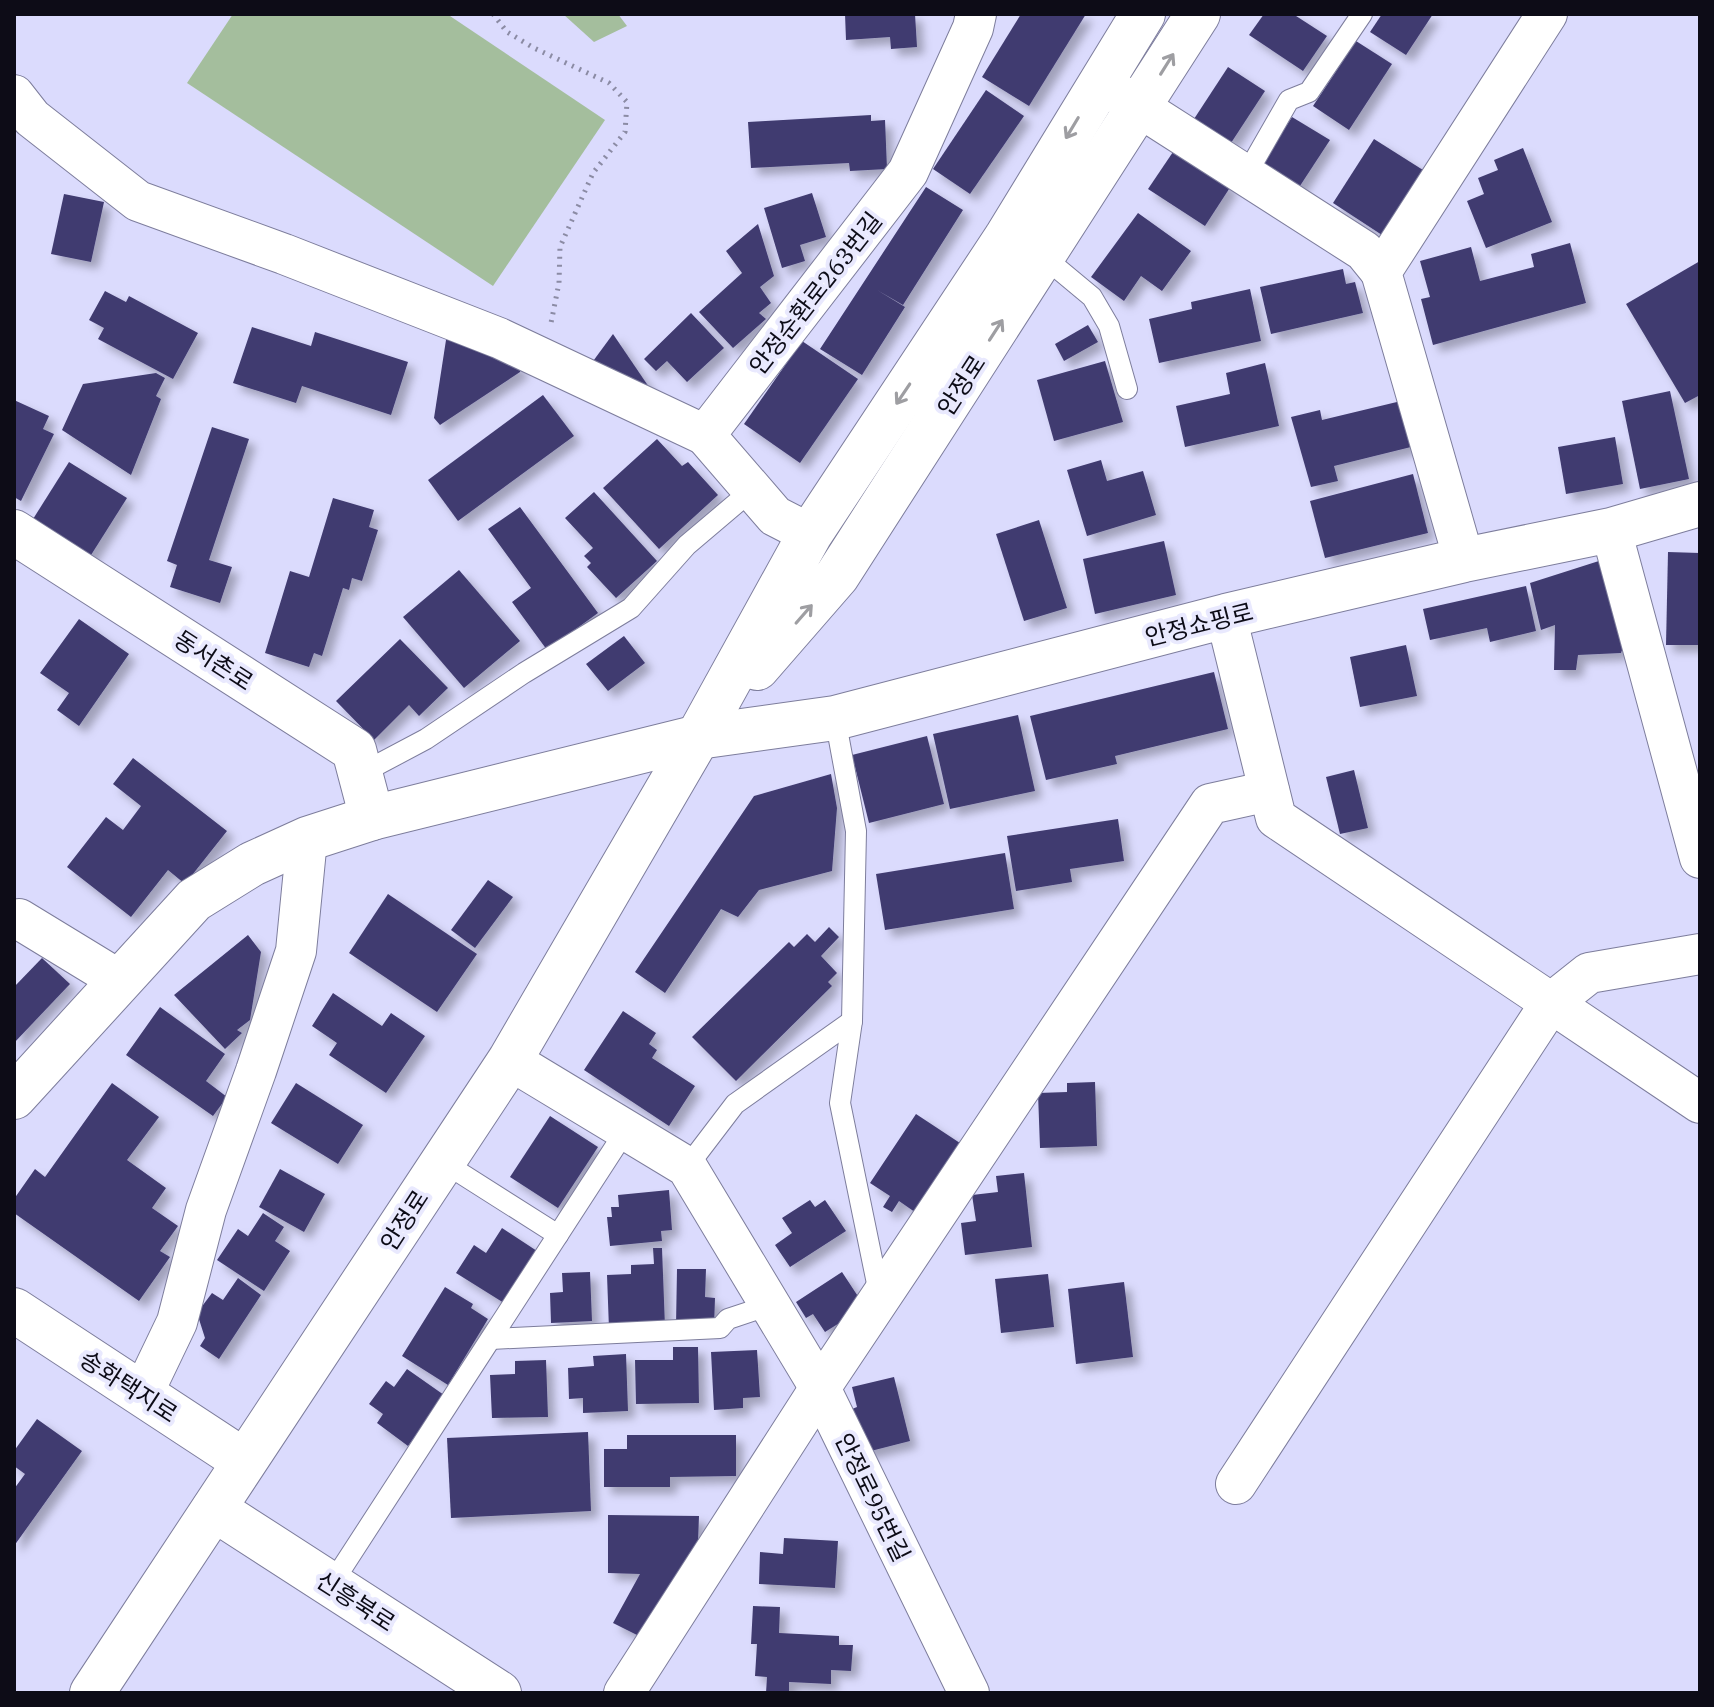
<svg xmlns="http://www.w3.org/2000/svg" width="1714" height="1707" viewBox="0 0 1714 1707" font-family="'IBM Plex Serif','Noto Sans KR',serif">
  <defs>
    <filter id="shadow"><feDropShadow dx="7" dy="7" stdDeviation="4" flood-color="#0004"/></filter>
  </defs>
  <rect width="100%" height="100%" fill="#dbdbfd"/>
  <g fill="#a4be9d">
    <polygon points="233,14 447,14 605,120 493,286 187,83"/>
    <polygon points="563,14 618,14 627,26 594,42"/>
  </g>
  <g fill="#403b70" filter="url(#shadow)">
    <polygon points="845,14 915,14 917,47 891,49 890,37 846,40"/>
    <polygon points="1021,14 1086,14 1029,106 982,77"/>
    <polygon points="1264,14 1293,14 1327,36 1303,71 1249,35"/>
    <polygon points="1382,14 1433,14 1406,55 1370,32"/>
    <polygon points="1356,41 1392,64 1349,130 1313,106"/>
    <polygon points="1228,67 1265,91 1231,143 1194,119"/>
    <polygon points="986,90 1024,116 970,194 933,169"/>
    <polygon points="871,115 871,121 885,120 887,169 850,171 849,163 751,168 748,122"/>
    <polygon points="1292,117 1330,140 1296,192 1259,168"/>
    <polygon points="1374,139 1423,170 1382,235 1333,203"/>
    <polygon points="1523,148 1552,222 1486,248 1467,201 1484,194 1478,178 1498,170 1494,160"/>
    <polygon points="1175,149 1231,186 1205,226 1148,189"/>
    <polygon points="926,187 963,210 903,305 877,290 905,307 862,375 820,349"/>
    <polygon points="812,193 826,237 800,245 805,261 782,268 764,208"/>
    <polygon points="64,194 104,202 91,262 51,254"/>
    <polygon points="1138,213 1191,251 1162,291 1141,276 1124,301 1091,277"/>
    <polygon points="758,224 774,276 760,287 771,303 759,313 766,319 733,348 699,312 742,273 726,251"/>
    <polygon points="1570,243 1586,303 1433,345 1421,299 1430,297 1420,261 1471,247 1480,281 1534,267 1531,254"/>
    <polygon points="1700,261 1700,395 1685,403 1626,304"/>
    <polygon points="1343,269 1346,284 1355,282 1363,313 1271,334 1260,287"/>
    <polygon points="1250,289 1261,341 1159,363 1149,319 1192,309 1191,302"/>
    <polygon points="105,291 126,302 129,296 198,333 173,379 98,339 104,328 89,320"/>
    <polygon points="691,313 724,348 687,382 667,361 656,371 644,359"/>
    <polygon points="1088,325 1098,342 1064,361 1055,344"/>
    <polygon points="252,327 311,346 315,332 408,362 391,415 302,386 296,403 233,383"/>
    <polygon points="613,334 653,393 588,368"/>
    <polygon points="457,338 521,366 520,372 440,425 434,418 446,340"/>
    <polygon points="802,341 858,379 800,463 744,424"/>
    <polygon points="1105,361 1123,422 1054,441 1037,380"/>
    <polygon points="1265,363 1279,426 1185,447 1176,406 1230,394 1226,373"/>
    <polygon points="156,373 165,378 156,396 161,399 131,475 62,430 83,384"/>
    <polygon points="1670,391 1689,479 1640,489 1622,401"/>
    <polygon points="543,395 574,436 458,521 428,480"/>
    <polygon points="14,400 49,416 43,429 54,434 21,501 14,497"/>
    <polygon points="1401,401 1411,447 1334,466 1338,481 1311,487 1291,417 1320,410 1322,420"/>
    <polygon points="212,427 249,439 209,560 232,567 220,603 170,587 177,565 167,561"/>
    <polygon points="1615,437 1623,484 1566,494 1558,447"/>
    <polygon points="657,439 682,466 688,462 718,495 659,549 603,488"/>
    <polygon points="1101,460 1107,481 1143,471 1156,515 1087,536 1067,470"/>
    <polygon points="69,462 127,498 86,563 28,527"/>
    <polygon points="1413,474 1428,533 1325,558 1310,501"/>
    <polygon points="594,492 657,561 616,598 587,567 591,563 584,556 593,548 565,518"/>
    <polygon points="333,498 374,510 369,527 378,530 362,581 352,578 349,590 343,588 322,656 314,653 309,667 265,653 290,571 309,577"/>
    <polygon points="520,507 598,613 547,650 512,602 531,588 488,529"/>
    <polygon points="1039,520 1067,608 1024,621 996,534"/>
    <polygon points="1164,541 1176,595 1095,614 1083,559"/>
    <polygon points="1668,552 1700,553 1700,645 1666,645"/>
    <polygon points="1602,560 1623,647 1621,653 1578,655 1576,670 1554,670 1555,625 1541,630 1530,583"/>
    <polygon points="459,570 520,641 464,688 403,617"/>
    <polygon points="1526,586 1536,631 1490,642 1487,628 1430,640 1423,609"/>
    <polygon points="79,619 129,654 79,726 57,710 69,693 40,673"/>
    <polygon points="624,636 645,663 608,691 586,664"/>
    <polygon points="400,639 448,688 419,716 409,705 374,740 336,701"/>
    <polygon points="1406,645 1417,696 1360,707 1350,657"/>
    <polygon points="1214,672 1228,729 1115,756 1117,764 1046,780 1030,716"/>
    <polygon points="1018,715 1035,791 950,809 933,734"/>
    <polygon points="927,736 944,804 869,823 852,755"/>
    <polygon points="133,758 227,831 185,884 168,870 131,917 67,867 106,817 123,830 141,806 113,784"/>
    <polygon points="1354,770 1368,828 1340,834 1326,777"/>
    <polygon points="831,774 837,808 832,871 759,890 738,917 721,909 665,993 635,972 754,796"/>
    <polygon points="1118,819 1124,861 1070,869 1072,882 1016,891 1007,836"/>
    <polygon points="1005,853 1014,909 885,930 876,874"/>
    <polygon points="488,880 513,897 475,948 451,930"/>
    <polygon points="388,894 477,954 437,1012 349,953"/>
    <polygon points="829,927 839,937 821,956 837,973 828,982 832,986 736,1081 692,1037 789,942 794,947 807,934 815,942"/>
    <polygon points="248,935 261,952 250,1020 237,1030 242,1033 225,1049 174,995"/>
    <polygon points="42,958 70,984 14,1043 14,987"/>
    <polygon points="333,993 382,1026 391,1013 425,1036 386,1093 329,1055 337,1043 312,1026"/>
    <polygon points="160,1007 225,1054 206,1081 227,1097 213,1116 126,1055"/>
    <polygon points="623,1011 656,1033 649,1044 657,1050 652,1058 695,1086 669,1126 584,1070"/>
    <polygon points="1095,1082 1097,1146 1040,1148 1038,1093 1067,1092 1067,1083"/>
    <polygon points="112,1083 159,1117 127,1160 166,1188 152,1208 178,1226 160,1251 170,1257 139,1301 14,1213 14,1199 35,1169 45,1177"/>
    <polygon points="296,1083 363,1125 338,1164 271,1123"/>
    <polygon points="916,1114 966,1147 922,1217 899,1201 892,1212 883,1207 890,1196 870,1183"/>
    <polygon points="550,1116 598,1147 558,1208 510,1177"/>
    <polygon points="280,1169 325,1194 304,1232 259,1207"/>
    <polygon points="1024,1173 1032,1247 965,1255 961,1223 976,1221 972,1195 998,1192 996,1176"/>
    <polygon points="669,1190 672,1230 661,1231 662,1241 610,1246 607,1217 612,1217 611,1207 619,1207 618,1195"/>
    <polygon points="810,1200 815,1207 825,1200 846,1231 790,1267 775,1245 792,1233 782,1218"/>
    <polygon points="263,1213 284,1227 275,1241 290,1251 264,1291 217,1260 238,1229 248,1236"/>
    <polygon points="502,1228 537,1251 504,1303 456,1273 474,1245 486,1253"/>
    <polygon points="653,1248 662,1248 665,1327 609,1329 607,1275 631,1274 631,1265 654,1264"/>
    <polygon points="677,1269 706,1269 705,1297 715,1298 714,1326 676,1325"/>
    <polygon points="590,1272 592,1321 551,1323 550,1293 563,1292 562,1273"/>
    <polygon points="842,1272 865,1307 825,1332 813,1314 806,1318 796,1302"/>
    <polygon points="1048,1274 1054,1327 1001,1333 995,1279"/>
    <polygon points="238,1278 261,1295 219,1359 200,1346 205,1338 197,1313 212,1293 223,1300"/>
    <polygon points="1124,1282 1133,1357 1076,1364 1068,1289"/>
    <polygon points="445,1287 473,1304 471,1308 488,1319 448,1385 402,1356"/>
    <polygon points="673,1347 698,1347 699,1403 636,1404 635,1360 673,1360"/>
    <polygon points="757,1350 760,1397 743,1398 743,1408 714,1410 711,1352"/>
    <polygon points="626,1354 628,1411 583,1413 583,1398 569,1399 568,1368 594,1366 593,1356"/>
    <polygon points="546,1360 548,1417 492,1418 490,1375 515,1374 515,1361"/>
    <polygon points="407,1369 444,1395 408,1446 377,1423 383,1414 369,1404 386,1381 394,1387"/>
    <polygon points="894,1377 910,1441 863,1453 852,1409 857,1407 852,1387"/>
    <polygon points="37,1419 82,1451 14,1546 14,1489 25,1474 14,1466 14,1451"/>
    <polygon points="588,1432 591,1511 451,1518 447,1438"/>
    <polygon points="627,1435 736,1435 736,1476 670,1477 670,1487 604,1487 604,1449 627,1449"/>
    <polygon points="608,1515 699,1516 697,1567 651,1642 613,1623 640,1574 608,1573"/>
    <polygon points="784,1538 838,1541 835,1588 759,1584 760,1552 783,1554"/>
    <polygon points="753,1606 780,1607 779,1633 839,1636 839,1645 853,1645 851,1671 831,1670 831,1684 789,1682 789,1693 766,1693 767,1677 755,1676 757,1644 751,1644"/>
  </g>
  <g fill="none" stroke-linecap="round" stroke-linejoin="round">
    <g stroke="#7d7d9c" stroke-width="22">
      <g id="lane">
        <polyline points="1246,175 1289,100 1309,92 1362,14"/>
        <polyline points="1044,257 1092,297 1109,326 1127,389"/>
        <polyline points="360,774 426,739 524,673 631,608 687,545 752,490"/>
        <polyline points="852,1021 840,1103 880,1298"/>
        <polyline points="443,1162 558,1235"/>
        <polyline points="687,1167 735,1104 852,1021 856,831 835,718"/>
        <polyline points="491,1339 720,1328 728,1319 770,1305"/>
        <polyline points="331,1585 626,1130"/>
      </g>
    </g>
    <g stroke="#7d7d9c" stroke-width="42">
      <g id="street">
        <polyline points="1111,89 1364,251 1381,272"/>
        <polyline points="14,95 32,118 138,201 284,254 499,338 705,435"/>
        <polyline points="1611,530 1700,858"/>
        <polyline points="810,534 775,516 705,435 908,172 973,28 976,14"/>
        <polyline points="1464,560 1381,272 1547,14"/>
        <polyline points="1226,616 1276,818 1700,1103"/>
        <polyline points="19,919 119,980"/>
        <polyline points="510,1060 687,1167 820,1388 969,1693"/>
        <polyline points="142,1395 177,1322 206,1210 256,1071 296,951 307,839"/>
        <polyline points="1236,1484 1550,1004 1589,973 1700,954"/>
        <polyline points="624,1693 820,1388 1210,804 1269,791"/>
      </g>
    </g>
    <g stroke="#7d7d9c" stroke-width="46">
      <g id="secondary">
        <polyline points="14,532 354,750 372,818"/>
        <polyline points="757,668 837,576 1198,14"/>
        <polyline points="14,1097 194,900 252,864 307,839 372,818 698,737 835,718 1226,616 1464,560 1611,530 1700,504"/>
        <polyline points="14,1310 244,1461"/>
        <polyline points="214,1509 499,1693"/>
        <polyline points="92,1693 510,1060 698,737 810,534 1006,238 1143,14"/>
      </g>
    </g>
    <polyline stroke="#8b8ba4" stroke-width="5" stroke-dasharray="2 6" stroke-linecap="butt" points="493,14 507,32 534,48 609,83 627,102 625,132 593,173 560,247 559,283 551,323"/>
    <use href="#lane" stroke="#fff" stroke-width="20"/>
    <use href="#street" stroke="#fff" stroke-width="40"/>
    <use href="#secondary" stroke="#fff" stroke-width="44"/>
  </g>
  <defs><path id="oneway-shaft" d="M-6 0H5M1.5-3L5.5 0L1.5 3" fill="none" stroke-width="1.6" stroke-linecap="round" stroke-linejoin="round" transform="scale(2)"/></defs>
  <g stroke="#9e9ea2">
    <use href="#oneway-shaft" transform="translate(1167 64) rotate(-58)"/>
    <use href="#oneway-shaft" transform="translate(1072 128) rotate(121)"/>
    <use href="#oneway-shaft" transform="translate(996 330) rotate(-57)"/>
    <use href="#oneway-shaft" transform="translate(903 394) rotate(124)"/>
    <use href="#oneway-shaft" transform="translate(804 614) rotate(-49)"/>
  </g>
  <g text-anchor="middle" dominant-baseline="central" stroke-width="8" stroke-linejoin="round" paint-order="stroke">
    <g font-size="24" fill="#0d0c17" stroke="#e9e9fe">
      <text transform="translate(815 293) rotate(-52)">안정순환로263번길</text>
      <text transform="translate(961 385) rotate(-57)">안정로</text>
      <text transform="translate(1199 624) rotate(-14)">안정쇼핑로</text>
      <text transform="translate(214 660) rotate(33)">동서촌로</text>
      <text transform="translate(404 1220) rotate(-57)">안정로</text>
      <text transform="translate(129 1386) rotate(33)">송화택지로</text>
      <text transform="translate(873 1497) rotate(64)">안정로95번길</text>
      <text transform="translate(356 1601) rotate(33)">신흥북로</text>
    </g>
  </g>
  <rect width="1714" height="1707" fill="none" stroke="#0d0c17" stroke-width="32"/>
</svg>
